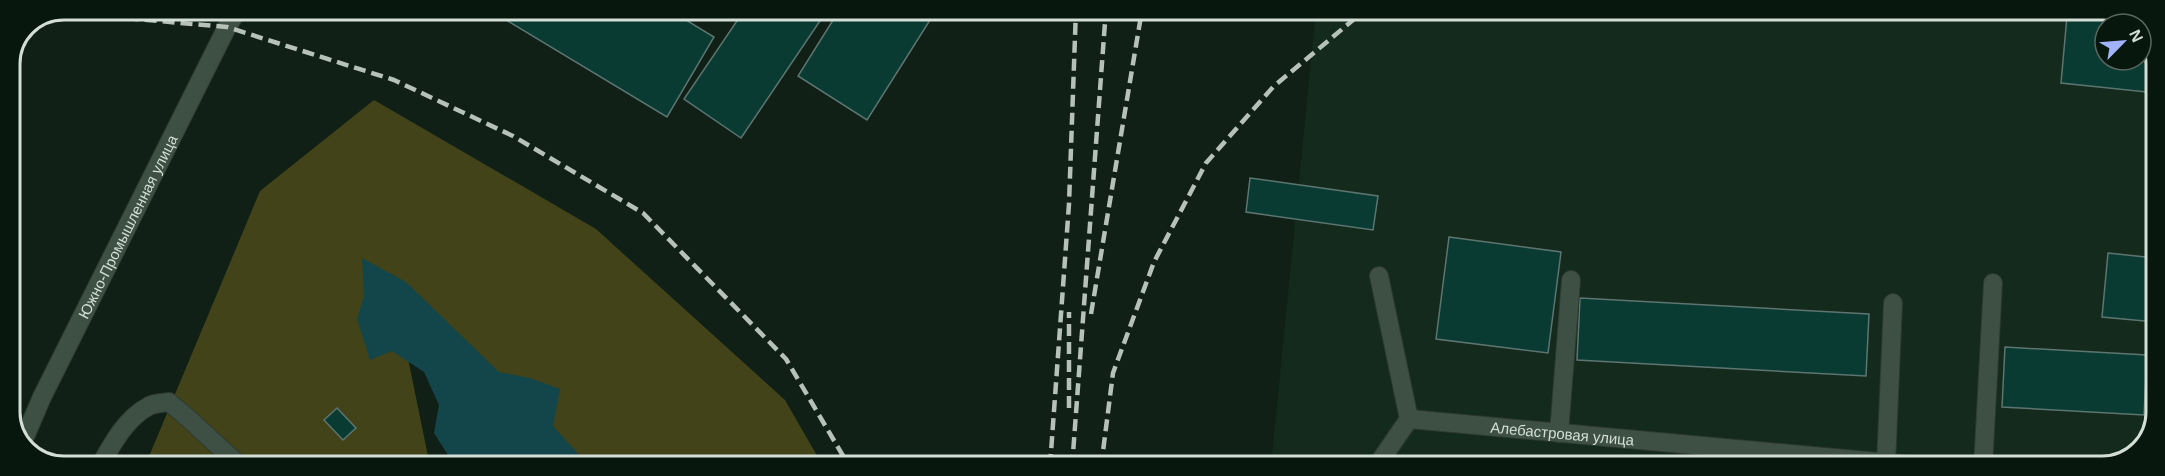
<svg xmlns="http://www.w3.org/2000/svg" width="2165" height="476" viewBox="0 0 2165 476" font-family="Helvetica,sans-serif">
  <rect width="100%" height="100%" fill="#102016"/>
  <polygon fill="#132a1c" points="1316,10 2112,10 2138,24 2105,24 2105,60 2141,60 2156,56 2155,423 2137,454 2102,467 1271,467"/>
  <polygon fill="#434319" points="374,100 596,229 785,400 823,466 568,466 393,285 430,466 145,466 260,191"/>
  <polygon fill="#13464a" points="362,258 406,282 499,372 530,378 560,389 553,426 581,457 583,466 455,466 434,433 439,405 424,372 392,351 370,360 357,319 364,296"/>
  <g fill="#093b33" stroke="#5d7570" stroke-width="1.5">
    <polygon points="488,9 668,9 714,37 667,117"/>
    <polygon points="745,9 828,9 741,138 684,99"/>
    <polygon points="840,9 937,9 867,120 798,76"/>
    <polygon points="2067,16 2138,24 2105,24 2105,60 2141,60 2141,26 2156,56 2156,93 2061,83"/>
    <polygon points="1250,178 1378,196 1373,230 1246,212"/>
    <polygon points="1449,237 1561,252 1548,353 1436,339"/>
    <polygon points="2108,253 2155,258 2155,322 2102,317"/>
    <polygon points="1580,298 1869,314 1866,376 1577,360"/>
    <polygon points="2005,347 2147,355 2144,415 2002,407"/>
    <polygon points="337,408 356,428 343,440 324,420"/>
  </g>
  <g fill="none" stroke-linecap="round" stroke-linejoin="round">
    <g stroke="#2e3932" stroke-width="20">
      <g id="service">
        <polyline points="1559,433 1571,280"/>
        <polyline points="1886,463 1893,303"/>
        <path d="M100,466C112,444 126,418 149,406C154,403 163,403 169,402L189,419L240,466"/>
        <polyline points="1376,467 1409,419 1379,276"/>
        <polyline points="1983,467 1993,283"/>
      </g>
    </g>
    <g stroke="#2e3932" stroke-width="20">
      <g id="minor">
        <path id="s1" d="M1409,419L1933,467"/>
      </g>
    </g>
    <g stroke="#2e3932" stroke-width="20">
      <g id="tertiary">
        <path id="s2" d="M21,446L42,397L227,27L238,9"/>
      </g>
    </g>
    <use href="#service" stroke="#3e5044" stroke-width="18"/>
    <use href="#minor" stroke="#3e5044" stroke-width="18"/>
    <use href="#tertiary" stroke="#3e5044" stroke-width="18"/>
    <g stroke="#b6c1ba" stroke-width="4.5" stroke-dasharray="12 6" stroke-linecap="butt">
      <polyline points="55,12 227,27 394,80 513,136 643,213 786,359 849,466"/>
      <polyline points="1091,314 1142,10"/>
      <polyline points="1069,408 1069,312"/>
      <polyline points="1050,466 1069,204 1076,9"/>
      <polyline points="1072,467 1106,9"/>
      <polyline points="1101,467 1113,373 1154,262 1206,163 1273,87 1365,10"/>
    </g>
  </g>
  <g text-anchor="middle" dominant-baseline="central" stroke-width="6" stroke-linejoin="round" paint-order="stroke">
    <g font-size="15" fill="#d3ded7" stroke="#07170d">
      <text stroke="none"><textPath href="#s2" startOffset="244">Южно-Промышленная улица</textPath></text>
      <text stroke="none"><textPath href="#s1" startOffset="154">Алебастровая улица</textPath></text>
    </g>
  </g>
  <path d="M0 0H2165V476H0ZM64 20H2102A44 44 0 0 1 2146 64V412A44 44 0 0 1 2102 456H64A44 44 0 0 1 20 412V64A44 44 0 0 1 64 20Z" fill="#07170d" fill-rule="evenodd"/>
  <path fill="none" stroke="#d3ded7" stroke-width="3" d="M64 20H2102A44 44 0 0 1 2146 64V412A44 44 0 0 1 2102 456H64A44 44 0 0 1 20 412V64A44 44 0 0 1 64 20Z"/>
  <g transform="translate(2123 42) rotate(65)"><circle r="28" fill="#07170d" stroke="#59675e" stroke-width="1.5"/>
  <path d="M0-4.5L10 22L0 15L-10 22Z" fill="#a2b2fd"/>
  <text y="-9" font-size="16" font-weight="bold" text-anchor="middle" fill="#d3ded7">N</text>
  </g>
</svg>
